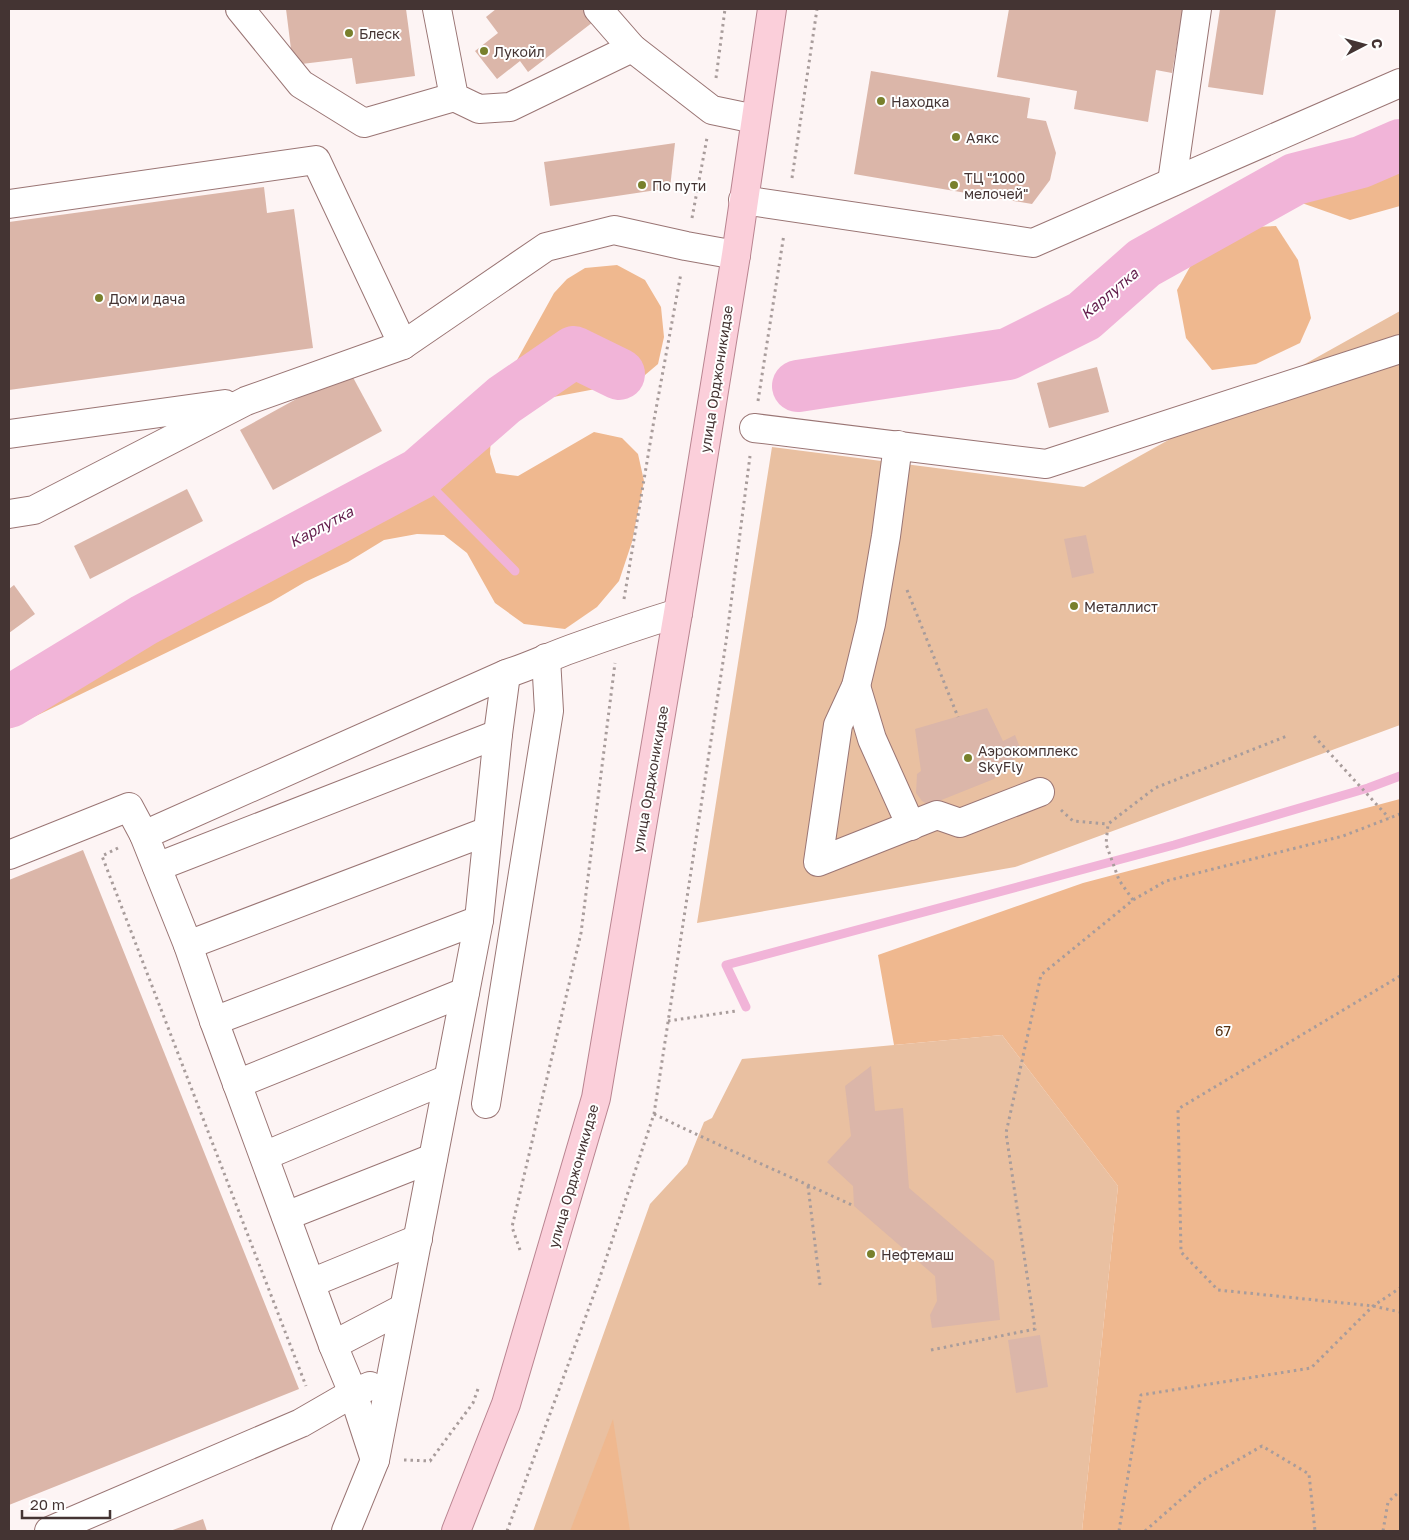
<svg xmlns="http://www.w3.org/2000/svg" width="1409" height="1540" viewBox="0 0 1409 1540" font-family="'Golos Text',sans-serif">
  <rect width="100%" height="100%" fill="#fdf4f4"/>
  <g fill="#e9c0a1">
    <polygon points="1400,311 1400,725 1015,867 697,923 772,447 1084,487"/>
    <polygon points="1002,1035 1118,1186 1082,1531 533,1531 650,1204 687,1164 704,1122 712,1118 742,1059"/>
  </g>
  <g fill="#efb88f">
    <polygon points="1400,156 1400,206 1350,220 1299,202 1319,185"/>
    <polygon points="1276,226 1298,260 1311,318 1300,343 1256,364 1212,370 1186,338 1177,290 1191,265 1231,234 1251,227"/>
    <polygon points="617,265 645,280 661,307 664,337 658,364 638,381 548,398 506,421 491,435 490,454 496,473 518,476 594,432 622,438 638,454 644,481 632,542 619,581 597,607 565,629 524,624 495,603 467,553 444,535 417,534 384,540 348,562 305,582 271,602 9,729 9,682 130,600 408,456 467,410 490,394 512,369 554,293 567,279 585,268"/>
    <polygon points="1400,799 1400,1531 1082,1531 1118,1186 1002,1035 894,1045 878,955 1083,883"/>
    <polygon points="613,1419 630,1531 570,1531"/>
  </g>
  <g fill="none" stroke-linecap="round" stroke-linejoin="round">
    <g stroke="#f1b4d8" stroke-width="9">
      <polyline points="419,474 515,571"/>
      <polyline points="746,1007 726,965 1174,845 1368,788 1400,776"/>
    </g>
    <g stroke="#f1b4d8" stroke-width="52">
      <polyline points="798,386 1008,354 1084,316 1144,263 1295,179 1361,162 1400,145"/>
      <polyline points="9,702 144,620 419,474 504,400 574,352 619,374"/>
    </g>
  </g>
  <g fill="#dbb6a9">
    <polygon points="286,9 406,9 415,76 356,84 352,58 293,65"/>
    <polygon points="496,9 610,9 528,72 520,61 497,79 475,51 498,33 486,17"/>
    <polygon points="1009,9 1183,9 1172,73 1156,70 1148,122 1074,109 1077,91 997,77"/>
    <polygon points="1220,9 1276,9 1263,95 1208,87"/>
    <polygon points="871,71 1030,98 1027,118 1046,121 1056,153 1050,180 1032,204 854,174"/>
    <polygon points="675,143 670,188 550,206 544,162"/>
    <polygon points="264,187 267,213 294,209 313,348 9,390 9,222"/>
    <polygon points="1097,367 1109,412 1049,428 1037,383"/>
    <polygon points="349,370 382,431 273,490 240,430"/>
    <polygon points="187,489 203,521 90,579 74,546"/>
    <polygon points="1086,535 1094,573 1072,578 1064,539"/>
    <polygon points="14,585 35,614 9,633 9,589"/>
    <polygon points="987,708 1003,741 1015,735 1023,755 1010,761 994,779 929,805 922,801 916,793 917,774 921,771 915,729"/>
    <polygon points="83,850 299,1389 9,1505 9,880"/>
    <polygon points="871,1066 875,1111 903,1108 909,1188 994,1261 1000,1320 932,1328 930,1315 937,1301 935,1276 854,1206 853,1186 827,1162 851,1136 845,1086"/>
    <polygon points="1040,1335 1048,1387 1016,1393 1008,1340"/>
    <polygon points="203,1519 207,1531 170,1531"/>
  </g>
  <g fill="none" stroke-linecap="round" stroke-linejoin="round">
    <g stroke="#9a7574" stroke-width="30">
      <g id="minor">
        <polyline points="240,9 301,84 364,123 454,97"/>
        <polyline points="437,9 454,97 479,109 510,107 632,48"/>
        <polyline points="598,9 632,48 712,110 755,119"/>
        <polyline points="1172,182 1197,9"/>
        <polyline points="743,200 1033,243 1400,83"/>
        <polyline points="9,204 316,160 403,345"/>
        <polyline points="754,428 1046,464 1400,349"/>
        <polyline points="9,434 225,404"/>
        <polyline points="898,445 886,536 871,624 856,686 838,725 818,862 937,815 960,823 1040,792"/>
        <polyline points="9,514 34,510 246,401 403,345 546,247 614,230 686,246 736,255"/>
        <polyline points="856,686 872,739 911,826"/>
        <polyline points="9,855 129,807 144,835"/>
        <polyline points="157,867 498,734"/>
        <polyline points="188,945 488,831"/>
        <polyline points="214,1021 479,920"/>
        <polyline points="237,1084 465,992"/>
        <polyline points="486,1104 549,711 546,658"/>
        <polyline points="264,1156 448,1079"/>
        <polyline points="286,1216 433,1158"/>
        <polyline points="311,1283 418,1239"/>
        <polyline points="333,1345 404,1308"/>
        <path d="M375,1460L353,1393L333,1345L214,1021L188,945L144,835L506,674C528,667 549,657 571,649C607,636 642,624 678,613"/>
        <polyline points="49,1531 301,1423 353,1393 370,1386"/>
        <polyline points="346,1531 375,1460 479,920 498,734 506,674"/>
      </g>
    </g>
    <g stroke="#b98490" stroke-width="30">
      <polyline id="major" points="456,1531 506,1404 596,1098 678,613 736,255 772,9"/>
    </g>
    <g stroke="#a89c9b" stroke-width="3" stroke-dasharray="2.5 4" stroke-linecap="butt">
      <polyline points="716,78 725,9"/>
      <polyline points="792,178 817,9"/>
      <polyline points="692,218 707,138"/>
      <polyline points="758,401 784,234"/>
      <polyline points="907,590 958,717"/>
      <polyline points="624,599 654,420 681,273"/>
      <polyline points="1314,736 1389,818"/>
      <polyline points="1061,810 1073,821 1108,824"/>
      <polyline points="118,848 102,856 306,1386"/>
      <polyline points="1133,900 1119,880 1106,844 1108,824 1155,788 1287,736"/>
      <polyline points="1400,976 1178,1109 1181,1252 1218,1290 1373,1306 1400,1312"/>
      <polyline points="668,1021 736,1011"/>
      <path d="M654,1114C719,1146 787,1175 854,1206"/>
      <polyline points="808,1186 820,1285"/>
      <polyline points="520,1250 512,1227 581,933 615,663"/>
      <polyline points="931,1350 1035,1329 1006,1133 1041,975 1133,900 1166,881 1343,836 1400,814"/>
      <polyline points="404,1460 430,1461 473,1403 479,1386"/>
      <polyline points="507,1531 597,1286 654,1114 726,642 750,456"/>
      <polyline points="1119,1531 1141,1395 1311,1368 1373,1306 1400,1288"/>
      <polyline points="1145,1531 1203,1480 1262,1446 1309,1474 1315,1531"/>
      <polyline points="1383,1531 1388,1502 1400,1491"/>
    </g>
    <use href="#minor" stroke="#fff" stroke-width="28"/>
    <use href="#major" stroke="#fbcfda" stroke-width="28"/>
  </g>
  <g fill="#78802c" stroke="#fff" stroke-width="2">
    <circle cx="349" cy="33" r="5"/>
    <circle cx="484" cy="51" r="5"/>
    <circle cx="881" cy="101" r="5"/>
    <circle cx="956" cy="137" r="5"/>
    <circle cx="642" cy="185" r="5"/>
    <circle cx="954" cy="185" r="5"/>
    <circle cx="99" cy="298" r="5"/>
    <circle cx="1074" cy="606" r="5"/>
    <circle cx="968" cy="758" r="5"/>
    <circle cx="871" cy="1254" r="5"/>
  </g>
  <g text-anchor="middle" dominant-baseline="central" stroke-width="4" stroke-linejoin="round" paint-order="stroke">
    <g font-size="14" fill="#443433" stroke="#fff" text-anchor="start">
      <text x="359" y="33">Блеск</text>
      <text x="494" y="51">Лукойл</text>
      <text x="891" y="101">Находка</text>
      <text x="966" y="137">Аякс</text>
      <text x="964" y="177">ТЦ "1000<tspan x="964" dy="16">мелочей"</tspan></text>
      <text x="652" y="185">По пути</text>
      <text x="109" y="298">Дом и дача</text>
      <text x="1084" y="606">Металлист</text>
      <text x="978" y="750">Аэрокомплекс<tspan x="978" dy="16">SkyFly</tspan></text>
      <text x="881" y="1254">Нефтемаш</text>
    </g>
    <g font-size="14" fill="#443433" stroke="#fff">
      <text transform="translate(716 379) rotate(-81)">улица Орджоникидзе</text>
      <text transform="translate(650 779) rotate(-80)">улица Орджоникидзе</text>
      <text transform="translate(573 1176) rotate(-74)">улица Орджоникидзе</text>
    </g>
    <g font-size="14" fill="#532f0f" stroke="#fff">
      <text x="1223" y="1030">67</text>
    </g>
    <g font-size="15" font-style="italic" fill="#611b4a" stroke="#fff">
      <text transform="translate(1109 293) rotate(-40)">Карлутка</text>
      <text transform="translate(321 526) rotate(-28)">Карлутка</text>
    </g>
  </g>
  <rect width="1409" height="1540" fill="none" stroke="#443433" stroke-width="20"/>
  <g transform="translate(1364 45) rotate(84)" stroke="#ffffff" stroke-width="4" paint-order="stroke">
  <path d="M0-4L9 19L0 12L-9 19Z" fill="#443433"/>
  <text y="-8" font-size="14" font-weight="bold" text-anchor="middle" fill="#443433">С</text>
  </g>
  <path d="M22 1510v8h88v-8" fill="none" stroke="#443433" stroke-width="2.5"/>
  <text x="30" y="1510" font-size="15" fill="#443433" stroke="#ffffff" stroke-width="4" paint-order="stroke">20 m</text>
</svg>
